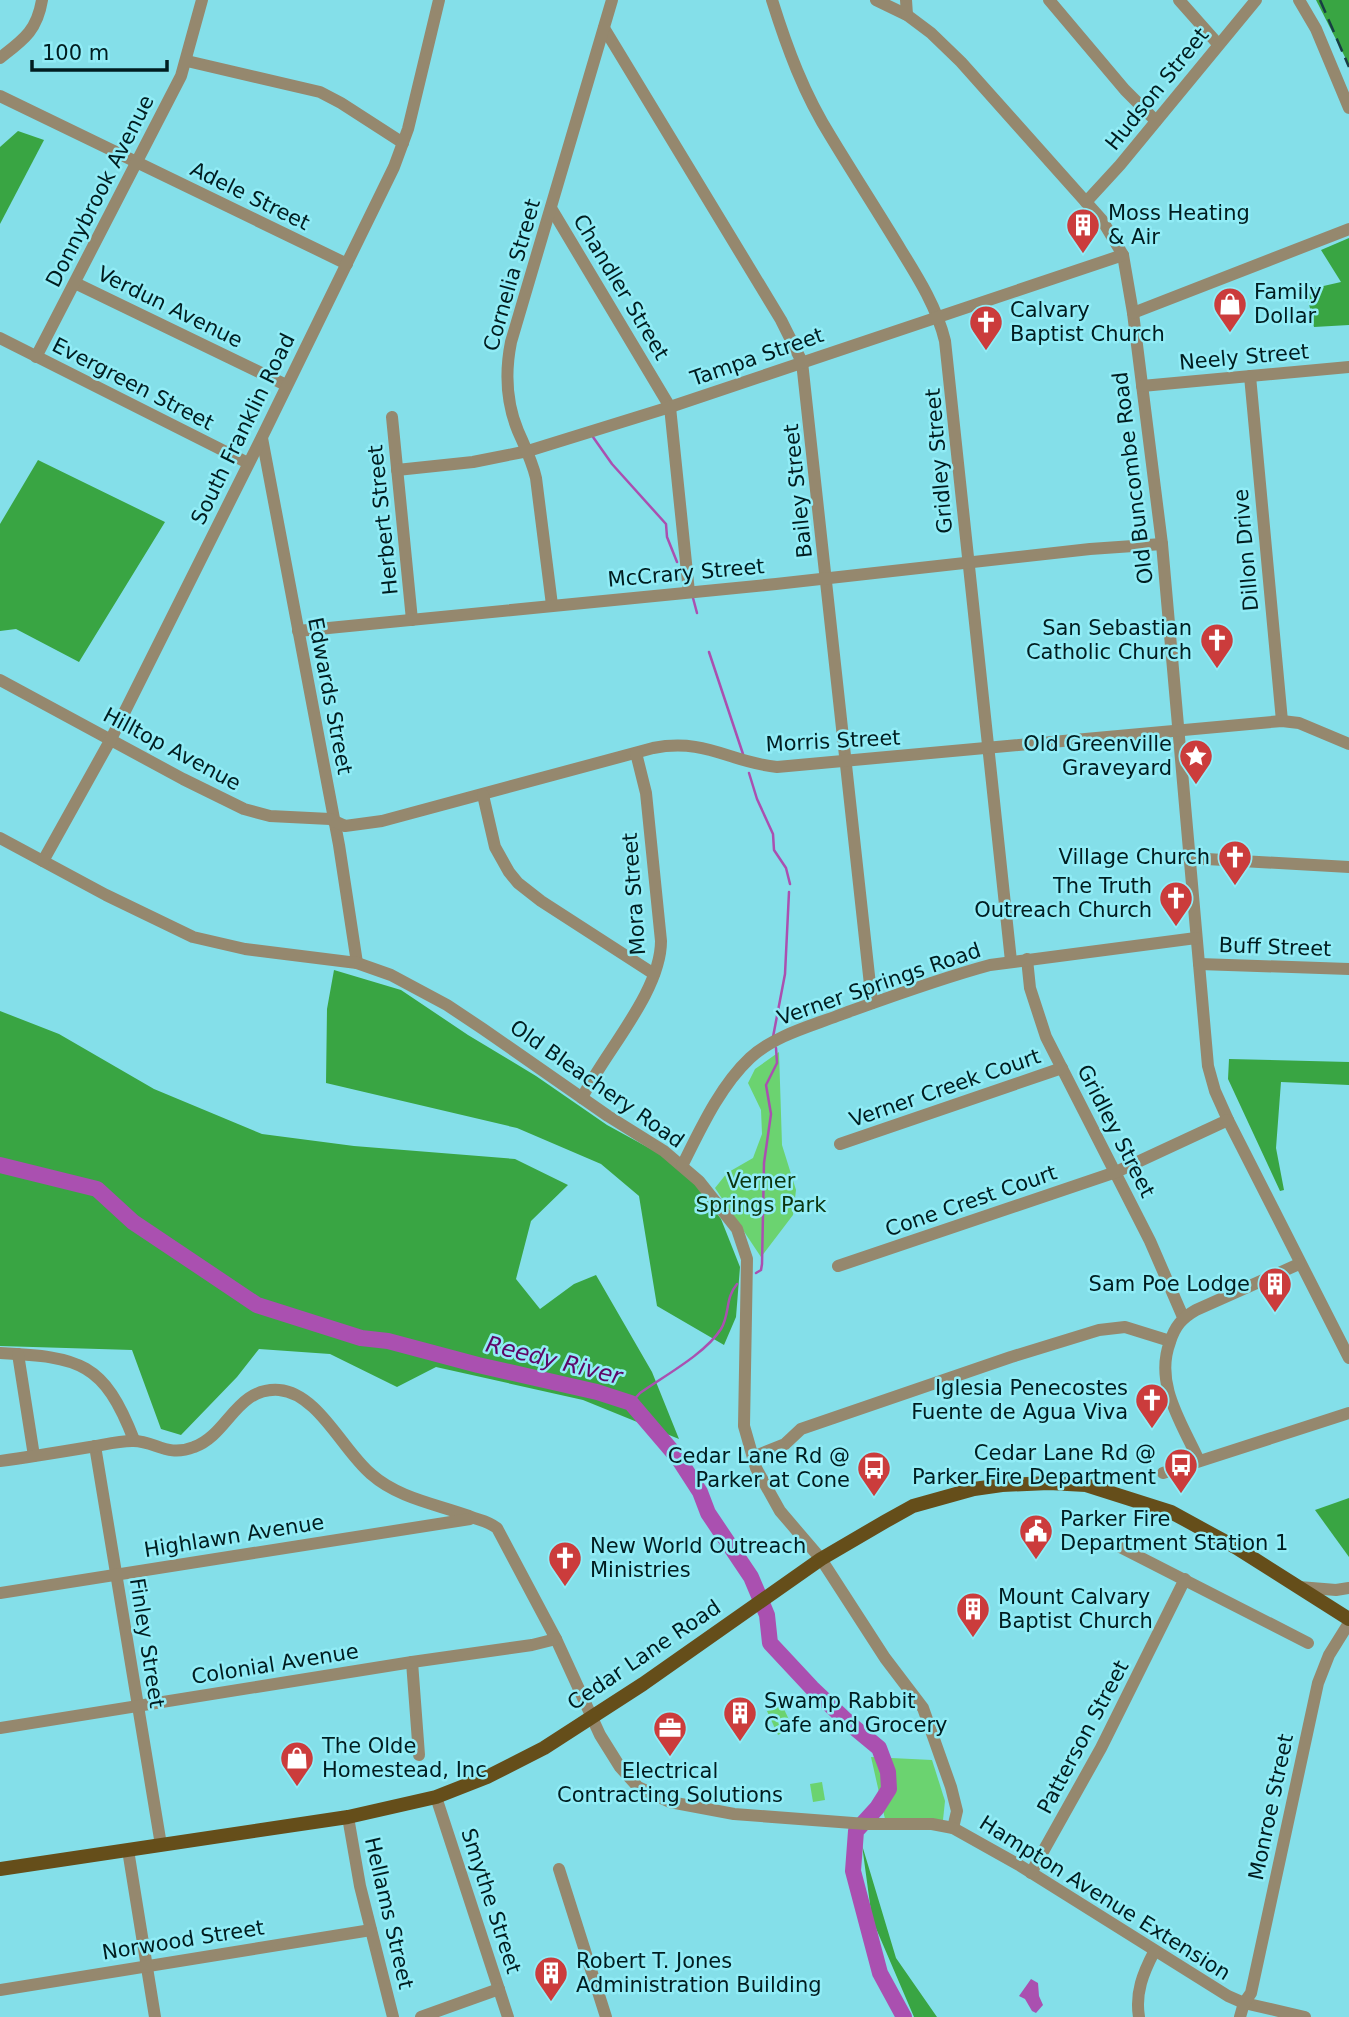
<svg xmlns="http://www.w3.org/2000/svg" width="1349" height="2017" viewBox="0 0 1349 2017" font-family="'DejaVu Sans',sans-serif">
  <rect width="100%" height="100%" fill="#84dfe9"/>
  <g fill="#6bd370">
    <polygon points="779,1052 782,1145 796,1190 793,1215 761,1257 715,1188 727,1173 753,1158 762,1134 761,1110 748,1083 755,1069"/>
    <polygon points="782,1705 793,1728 778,1735 767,1711"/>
    <polygon points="871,1757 932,1760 945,1801 943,1820 885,1819"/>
    <polygon points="822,1782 825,1800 813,1802 810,1784"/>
  </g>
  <g fill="#39a543">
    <polygon points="1316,0 1349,0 1349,65"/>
    <polygon points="18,131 44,140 0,224 0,147"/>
    <polygon points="1349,238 1349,325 1314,327 1306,290 1341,282 1321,250"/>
    <polygon points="38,460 165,522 79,662 16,629 0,631 0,524"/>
    <polygon points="334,970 401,990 468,1035 536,1076 607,1125 682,1166 721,1219 740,1267 736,1317 724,1345 657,1306 639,1196 601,1164 517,1128 326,1083 327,1009"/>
    <polygon points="0,1011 59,1034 154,1089 262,1134 354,1146 515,1159 568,1185 531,1221 516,1279 540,1309 574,1284 596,1275 652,1372 679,1439 583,1400 436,1367 397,1387 330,1354 259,1349 237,1377 181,1435 161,1429 132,1350 0,1346"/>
    <polygon points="1229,1059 1349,1062 1349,1085 1281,1082 1276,1148 1284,1190 1280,1191 1228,1079"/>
    <polygon points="1349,1498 1349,1557 1315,1510"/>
    <polygon points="862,1845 896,1958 937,2017 914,2017 872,1919"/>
  </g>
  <polygon fill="#aa50b0" points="1031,1979 1038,1983 1039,1996 1043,2005 1036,2013 1032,2011 1025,1999 1019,1996"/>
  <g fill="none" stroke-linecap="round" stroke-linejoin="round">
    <g stroke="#aa50b0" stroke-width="2.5">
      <polyline points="593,437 612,464 666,524 667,537 677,562"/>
      <polyline points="693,598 697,613"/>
      <polyline points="709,652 743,754"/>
      <polyline points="749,773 757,799 773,834 774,850 786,868 790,884"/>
      <polyline points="773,1037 785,974 789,892"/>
      <polyline points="756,1273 761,1270 762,1264 764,1163 771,1114 766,1085 777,1063 776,1048"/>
      <path d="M631,1403L640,1393C664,1376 705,1354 721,1329C730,1314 725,1298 737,1284"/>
    </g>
    <polyline stroke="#aa50b0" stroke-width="16" points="0,1165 97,1189 133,1222 257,1305 361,1338 388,1341 478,1365 597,1392 631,1403 678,1458 700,1492 708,1513 751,1577 767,1615 770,1643 812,1688 850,1724 879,1748 888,1772 889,1789 877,1808 856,1831 853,1871 880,1973 904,2017"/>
    <g stroke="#95886e" stroke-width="12">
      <path d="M772,0C787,48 804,94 831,137C854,175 878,212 901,250C919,279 937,308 945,341L1011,961"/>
      <polyline points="876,0 907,15 931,33 961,62 1102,220 1123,255 1133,313 1162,544 1208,1066 1215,1091 1228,1120 1349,1358"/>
      <polyline points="906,0 907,15"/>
      <polyline points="1049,0 1125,90 1156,121"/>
      <polyline points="1179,0 1218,44"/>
      <polyline points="1299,0 1316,29 1349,108"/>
      <polyline points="604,28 781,320 802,362 872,1003"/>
      <path d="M0,58C23,40 37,31 42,0"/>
      <polyline points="187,61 320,92 341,103 403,143"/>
      <polyline points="0,96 347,264"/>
      <polyline points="1086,202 1120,165 1256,0"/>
      <polyline points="551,208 670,407 689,592"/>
      <polyline points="75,283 286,385"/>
      <polyline points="1133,313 1349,229"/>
      <polyline points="0,338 248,463"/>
      <polyline points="36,357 181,76 202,0"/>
      <polyline points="1250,376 1282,721"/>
      <polyline points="1142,386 1349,367"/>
      <polyline points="392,417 412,620"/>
      <polyline points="262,438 339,845 357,963"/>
      <polyline points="397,470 473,462 528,451 670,407 1123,255"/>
      <path d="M552,605L536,478C532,461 525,447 518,431C506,402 505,372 511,342L612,0"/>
      <polyline points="298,631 776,584 1090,549 1162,544"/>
      <path d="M0,680L183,779L244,809L270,816L330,819L345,826L382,821L653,748C706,738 729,762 777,767L1282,721L1299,723L1349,744"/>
      <polyline points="483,795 495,847 509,872 518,883 541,901 654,974"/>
      <polyline points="0,838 106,895 193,937 245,949 357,963 391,975 447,1005 483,1029 608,1116 664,1151 699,1181 737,1229 747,1259 744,1426 756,1468 780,1511 821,1559 885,1658 923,1708 951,1787 957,1811 953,1828"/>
      <polyline points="1189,858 1349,867"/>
      <polyline points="43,861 111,739 262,437 394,167 408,129 439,0"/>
      <polyline points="1027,959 1030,988 1046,1037 1150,1241 1183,1317"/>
      <polyline points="1199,964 1349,969"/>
      <path d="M582,1098C604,1053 661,992 661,941L646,793L636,753"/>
      <polyline points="840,1144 1062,1068"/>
      <path d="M682,1166C700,1130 720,1086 750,1058C774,1036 808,1027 837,1016C887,998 938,979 990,965L1196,938"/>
      <polyline points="838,1266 1116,1172 1228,1120"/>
      <path d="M0,1353C80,1357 104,1362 134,1440"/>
      <polyline points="18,1354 34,1456"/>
      <polyline points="95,1446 161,1845"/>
      <polyline points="753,1457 785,1444 801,1429 1011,1357 1099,1330 1125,1327 1170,1341"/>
      <path d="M0,1461C30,1457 60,1452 90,1447C103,1445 118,1441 132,1441C155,1440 166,1458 194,1447C228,1435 236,1387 279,1390C318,1393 343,1451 371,1474C398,1498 436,1504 469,1516C481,1521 486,1520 497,1528L556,1639L600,1735L620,1767L638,1787L670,1802L734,1814L866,1824H932L953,1828L1019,1865L1228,1996L1244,2003L1305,2017"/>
      <path d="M1199,1461C1182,1423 1154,1384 1170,1342C1175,1326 1182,1318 1196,1310L1299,1264"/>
      <polyline points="1163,1473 1349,1413"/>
      <polyline points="1118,1546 1308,1643"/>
      <polyline points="1299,1587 1336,1590 1349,1588"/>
      <polyline points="0,1593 470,1519"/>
      <polyline points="412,1662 419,1755"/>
      <polyline points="0,1728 412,1662 532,1645 556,1639"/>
      <polyline points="436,1797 508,2017"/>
      <polyline points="348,1817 360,1886 393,2017"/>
      <polyline points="128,1850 155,2017"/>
      <polyline points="559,1869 606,2017"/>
      <polyline points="1031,1873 1101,1748 1185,1579"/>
      <polyline points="0,1990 371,1930"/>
      <polyline points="421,2017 499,1989"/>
      <path d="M1139,2017C1135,1993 1143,1973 1154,1952"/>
      <polyline points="1240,2017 1244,2003 1251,1993 1318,1683 1329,1655 1349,1623"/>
    </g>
    <polyline stroke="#654e1a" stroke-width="14" points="0,1869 348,1817 436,1797 487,1777 544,1748 643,1684 821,1559 886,1521 913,1506 974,1489 1002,1485 1049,1483 1086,1485 1171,1512 1237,1548 1349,1619"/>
    <polyline stroke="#173e43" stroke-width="2.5" stroke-dasharray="14 7" stroke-linecap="butt" points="1320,0 1349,67"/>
  </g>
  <defs>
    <g id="building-pin" transform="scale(1.75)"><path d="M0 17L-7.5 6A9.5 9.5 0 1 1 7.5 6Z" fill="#cb3c3c" stroke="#91ecf6"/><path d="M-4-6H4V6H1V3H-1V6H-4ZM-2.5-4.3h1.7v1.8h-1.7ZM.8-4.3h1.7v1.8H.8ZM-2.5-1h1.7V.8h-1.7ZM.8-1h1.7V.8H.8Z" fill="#fff"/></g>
    <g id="shop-pin" transform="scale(1.75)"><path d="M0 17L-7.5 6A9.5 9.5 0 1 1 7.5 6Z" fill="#cb3c3c" stroke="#91ecf6"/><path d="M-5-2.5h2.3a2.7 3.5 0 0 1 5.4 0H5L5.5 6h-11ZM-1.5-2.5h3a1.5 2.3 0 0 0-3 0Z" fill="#fff"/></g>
    <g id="church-pin" transform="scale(1.75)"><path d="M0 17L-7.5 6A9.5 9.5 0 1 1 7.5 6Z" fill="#cb3c3c" stroke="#91ecf6"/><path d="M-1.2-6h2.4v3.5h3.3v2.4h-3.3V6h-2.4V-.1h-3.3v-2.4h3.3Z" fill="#fff"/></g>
    <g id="sight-pin" transform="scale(1.75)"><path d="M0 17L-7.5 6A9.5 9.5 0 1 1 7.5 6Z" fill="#cb3c3c" stroke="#91ecf6"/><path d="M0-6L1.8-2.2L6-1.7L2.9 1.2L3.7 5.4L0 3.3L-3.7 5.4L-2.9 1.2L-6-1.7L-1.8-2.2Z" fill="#fff"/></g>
    <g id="bus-pin" transform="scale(1.75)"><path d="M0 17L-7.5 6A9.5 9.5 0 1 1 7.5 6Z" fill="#cb3c3c" stroke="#91ecf6"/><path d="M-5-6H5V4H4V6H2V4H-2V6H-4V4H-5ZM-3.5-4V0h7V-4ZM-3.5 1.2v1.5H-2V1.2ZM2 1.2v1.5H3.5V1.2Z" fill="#fff"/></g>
    <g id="civic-pin" transform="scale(1.75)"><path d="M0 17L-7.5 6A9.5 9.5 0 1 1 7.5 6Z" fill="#cb3c3c" stroke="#91ecf6"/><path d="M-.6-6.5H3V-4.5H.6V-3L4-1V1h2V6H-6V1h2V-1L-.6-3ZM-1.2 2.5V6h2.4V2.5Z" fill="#fff"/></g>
    <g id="office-pin" transform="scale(1.75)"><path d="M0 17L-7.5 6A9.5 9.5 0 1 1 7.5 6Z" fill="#cb3c3c" stroke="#91ecf6"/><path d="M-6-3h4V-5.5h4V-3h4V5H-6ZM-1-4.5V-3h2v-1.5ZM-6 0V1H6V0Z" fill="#fff"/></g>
  </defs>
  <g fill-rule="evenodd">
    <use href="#building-pin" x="1083" y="225"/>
    <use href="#shop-pin" x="1230" y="304"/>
    <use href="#church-pin" x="986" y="322"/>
    <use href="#church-pin" x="1217" y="640"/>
    <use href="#sight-pin" x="1196" y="756"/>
    <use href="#church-pin" x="1235" y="857"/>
    <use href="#church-pin" x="1176" y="898"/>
    <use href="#building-pin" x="1275" y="1284"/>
    <use href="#church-pin" x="1152" y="1400"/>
    <use href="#bus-pin" x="1181" y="1465"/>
    <use href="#bus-pin" x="874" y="1468"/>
    <use href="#civic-pin" x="1036" y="1531"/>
    <use href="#church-pin" x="565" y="1558"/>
    <use href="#building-pin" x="973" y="1609"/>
    <use href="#building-pin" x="740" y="1713"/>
    <use href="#office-pin" x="670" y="1728"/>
    <use href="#shop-pin" x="297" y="1758"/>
    <use href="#building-pin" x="551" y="1973"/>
  </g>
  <g text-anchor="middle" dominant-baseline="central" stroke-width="5" stroke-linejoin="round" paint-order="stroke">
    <g font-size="21" fill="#001d20" stroke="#91ecf6">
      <text transform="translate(1157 89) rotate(-51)">Hudson Street</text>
      <text transform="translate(100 191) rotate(-63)">Donnybrook Avenue</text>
      <text transform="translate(250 196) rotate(26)">Adele Street</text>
      <text transform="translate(512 275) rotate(-74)">Cornelia Street</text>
      <text transform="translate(621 287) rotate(59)">Chandler Street</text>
      <text transform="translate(170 307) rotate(26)">Verdun Avenue</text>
      <text transform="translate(757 357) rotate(-19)">Tampa Street</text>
      <text transform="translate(1244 357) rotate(-5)">Neely Street</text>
      <text transform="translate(133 384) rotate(27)">Evergreen Street</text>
      <text transform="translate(243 429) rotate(-64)">South Franklin Road</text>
      <text transform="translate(939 461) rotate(-95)">Gridley Street</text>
      <text transform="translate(1133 478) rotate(-97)">Old Buncombe Road</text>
      <text transform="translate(798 491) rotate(-96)">Bailey Street</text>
      <text transform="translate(383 520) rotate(-96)">Herbert Street</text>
      <text transform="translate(1246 550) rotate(-95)">Dillon Drive</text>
      <text transform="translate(686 573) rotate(-5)">McCrary Street</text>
      <text transform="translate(330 696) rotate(79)">Edwards Street</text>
      <text transform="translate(833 741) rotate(-3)">Morris Street</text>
      <text transform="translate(172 749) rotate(28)">Hilltop Avenue</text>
      <text transform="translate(634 894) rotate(-94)">Mora Street</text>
      <text transform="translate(1275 947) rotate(2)">Buff Street</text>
      <text transform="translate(879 984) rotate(-19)">Verner Springs Road</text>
      <text transform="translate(597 1084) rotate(35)">Old Bleachery Road</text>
      <text transform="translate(945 1088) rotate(-19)">Verner Creek Court</text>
      <text transform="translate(1116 1131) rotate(63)">Gridley Street</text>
      <text transform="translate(971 1201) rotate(-19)">Cone Crest Court</text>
      <text transform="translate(234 1536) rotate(-9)">Highlawn Avenue</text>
      <text transform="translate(147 1643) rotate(81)">Finley Street</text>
      <text transform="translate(644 1655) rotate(-34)">Cedar Lane Road</text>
      <text transform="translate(275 1664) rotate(-9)">Colonial Avenue</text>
      <text transform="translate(1083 1737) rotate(-62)">Patterson Street</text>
      <text transform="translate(1271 1807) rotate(-78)">Monroe Street</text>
      <text transform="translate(1105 1898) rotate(32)">Hampton Avenue Extension</text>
      <text transform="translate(491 1901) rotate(72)">Smythe Street</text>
      <text transform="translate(389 1913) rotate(77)">Hellams Street</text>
      <text transform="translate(183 1940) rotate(-9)">Norwood Street</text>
    </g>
    <g font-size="21" fill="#001d20" stroke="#91ecf6" text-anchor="start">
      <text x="1108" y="213">Moss Heating<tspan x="1108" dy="24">&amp; Air</tspan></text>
      <text x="1254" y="292">Family<tspan x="1254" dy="24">Dollar</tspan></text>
      <text x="1010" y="310">Calvary<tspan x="1010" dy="24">Baptist Church</tspan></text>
      <text x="1192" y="628" text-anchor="end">San Sebastian<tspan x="1192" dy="24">Catholic Church</tspan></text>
      <text x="1172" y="744" text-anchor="end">Old Greenville<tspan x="1172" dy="24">Graveyard</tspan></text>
      <text x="1210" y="857" text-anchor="end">Village Church</text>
      <text x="1152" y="886" text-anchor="end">The Truth<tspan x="1152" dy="24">Outreach Church</tspan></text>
      <text x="1250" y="1284" text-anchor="end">Sam Poe Lodge</text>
      <text x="1128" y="1388" text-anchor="end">Iglesia Penecostes<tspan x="1128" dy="24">Fuente de Agua Viva</tspan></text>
      <text x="1156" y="1453" text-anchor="end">Cedar Lane Rd @<tspan x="1156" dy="24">Parker Fire Department</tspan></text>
      <text x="850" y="1456" text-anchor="end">Cedar Lane Rd @<tspan x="850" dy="24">Parker at Cone</tspan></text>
      <text x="1060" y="1519">Parker Fire<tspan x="1060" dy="24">Department Station 1</tspan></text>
      <text x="590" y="1546">New World Outreach<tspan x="590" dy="24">Ministries</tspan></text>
      <text x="998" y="1597">Mount Calvary<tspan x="998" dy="24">Baptist Church</tspan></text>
      <text x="764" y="1701">Swamp Rabbit<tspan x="764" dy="24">Cafe and Grocery</tspan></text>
      <text x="322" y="1746">The Olde<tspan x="322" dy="24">Homestead, Inc</tspan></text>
      <text x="670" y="1771" text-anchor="middle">Electrical<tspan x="670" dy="24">Contracting Solutions</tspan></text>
      <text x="576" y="1961">Robert T. Jones<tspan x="576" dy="24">Administration Building</tspan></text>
    </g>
    <g font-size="21" fill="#0b350f" stroke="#91ecf6">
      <text x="761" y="1181">Verner<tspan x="761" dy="24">Springs Park</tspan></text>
    </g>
    <g font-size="23" font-style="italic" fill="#5f0566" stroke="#91ecf6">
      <text transform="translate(554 1360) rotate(14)">Reedy River</text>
    </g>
  </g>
  <path d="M32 60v10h135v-10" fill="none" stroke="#001d20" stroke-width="3.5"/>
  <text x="42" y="60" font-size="21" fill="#001d20" stroke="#91ecf6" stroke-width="5" paint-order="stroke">100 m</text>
</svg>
